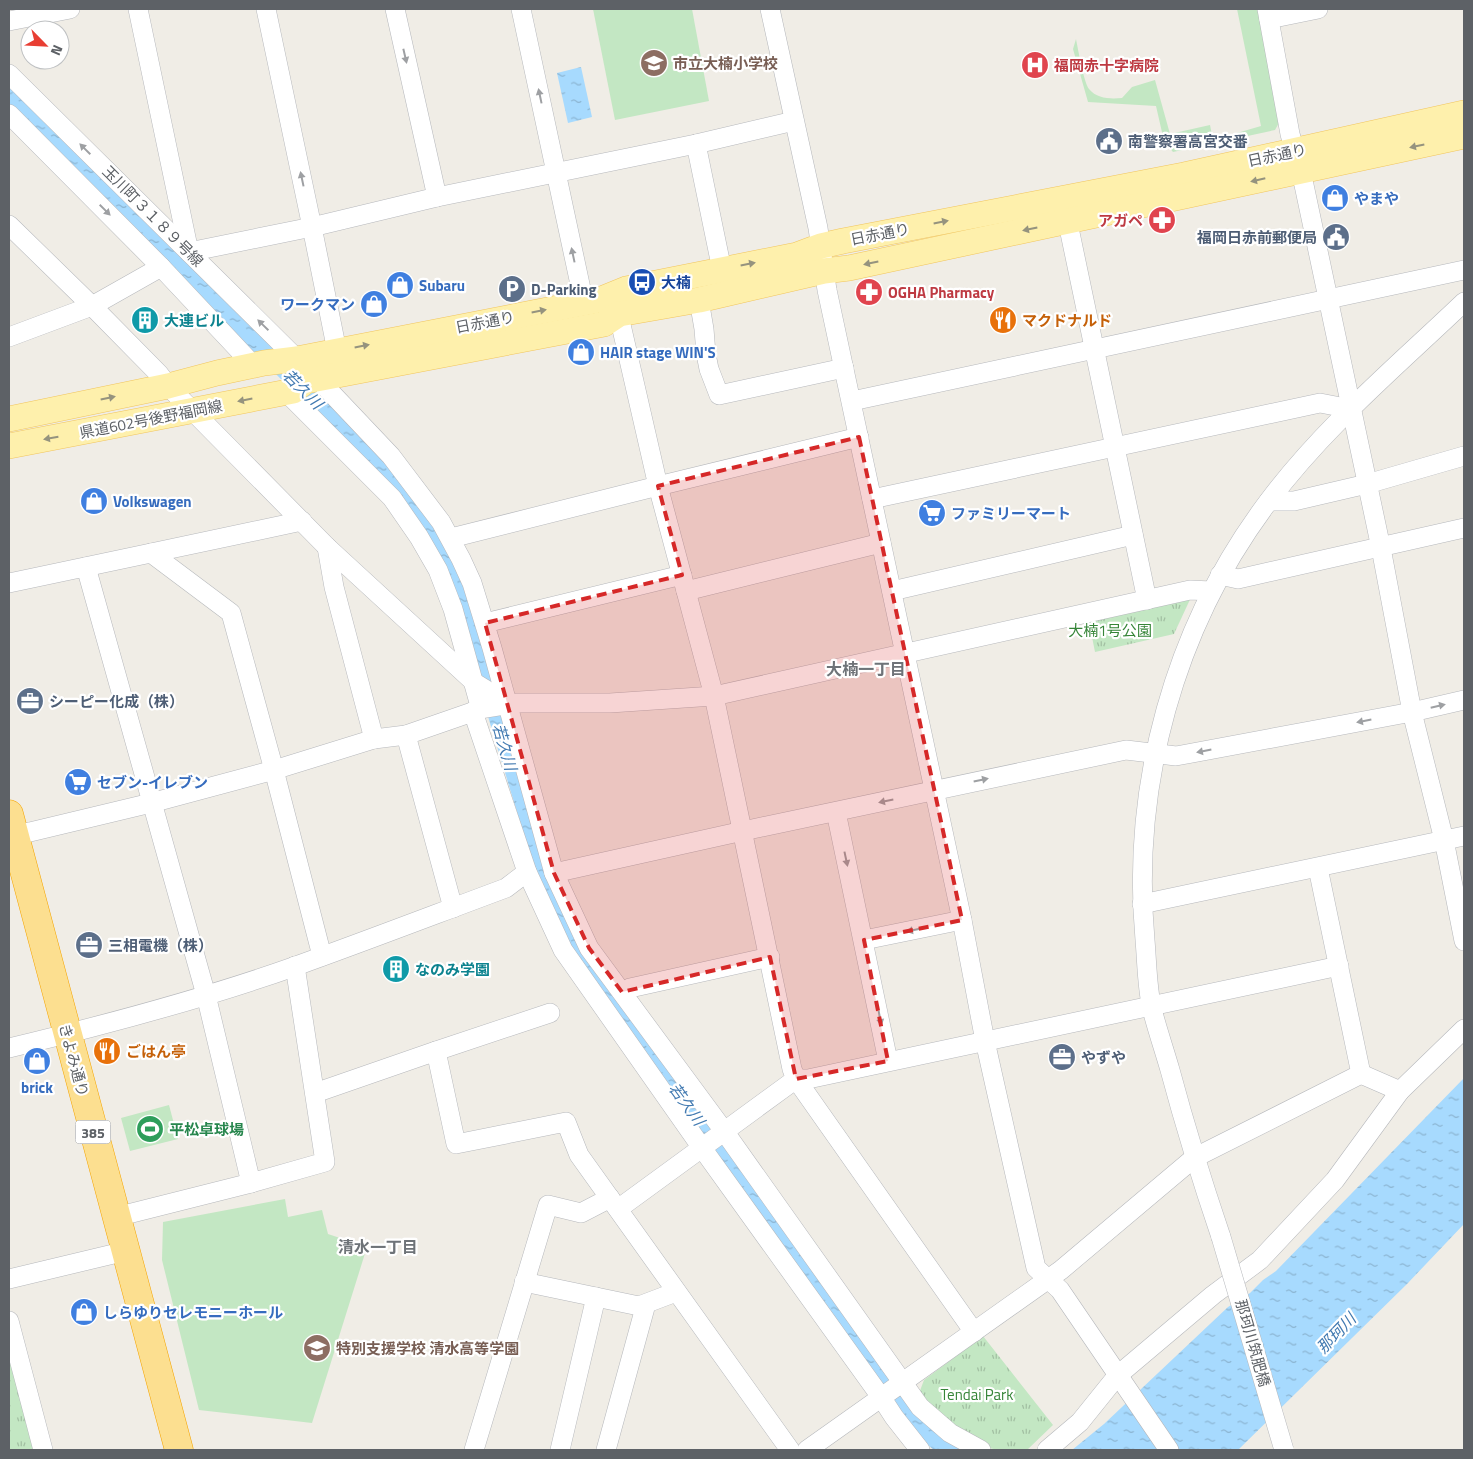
<svg xmlns="http://www.w3.org/2000/svg" width="1473" height="1459" viewBox="0 0 1473 1459" font-family="'Titillium Web','Noto Sans JP',sans-serif">
  <defs>
    <pattern id="park-tufts" width="24" height="20" patternUnits="userSpaceOnUse" patternTransform="scale(1.25)"><rect width="24" height="20" fill="#c3e7c3"/><path d="M3 7l-1-3M5 7V3M7 7l1-3M15 17l-1-3M17 17v-4M19 17l1-3" fill="none" stroke="#a2bfa2"/></pattern>
    <pattern id="water-ripples" width="26" height="14" patternUnits="userSpaceOnUse" patternTransform="scale(1.25)"><rect width="26" height="14" fill="#a7dafe"/><path d="M2 4q2-2 4 0t4 0M15 11q2-2 4 0t4 0" fill="none" stroke="#8bb4d1"/></pattern>
  </defs>
  <rect width="100%" height="100%" fill="#f0ede6"/>
  <g fill="#c3e7c3">
    <polygon points="593,9 692,9 709,101 615,120"/>
    <path d="M1237,9H1258L1280,121L1275,130L1173,152L1164,141L1156,106L1088,102L1073,49L1076,39C1078,49 1084,83 1089,89C1097,99 1111,99 1122,98L1132,87L1155,80L1170,134L1210,125L1213,140L1261,126Z"/>
    <polygon points="169,1105 178,1139 130,1151 121,1118"/>
    <polygon points="285,1199 288,1217 322,1210 328,1234 367,1247 312,1423 199,1410 162,1260 163,1222"/>
  </g>
  <g fill="url(#park-tufts)">
    <polygon points="1193,593 1174,634 1095,652 1088,617"/>
    <path d="M983,1336L1053,1425L1027,1450C1014,1450 1001,1451 988,1448C966,1442 935,1411 918,1396L924,1380Z"/>
    <polygon points="14,1359 36,1450 9,1450 9,1360"/>
  </g>
  <g fill="url(#water-ripples)">
    <polygon points="581,67 592,117 568,123 557,73"/>
    <polygon points="9,78 388,458 448,539 585,953 877,1350 966,1450 934,1450 904,1425 575,959 534,868 469,654 440,569 315,413 9,108"/>
    <polygon points="1464,1078 1464,1224 1407,1284 1238,1450 1072,1450 1104,1424 1228,1307 1250,1293 1263,1280 1276,1271"/>
  </g>
  <g fill="none" stroke-linecap="round" stroke-linejoin="round">
    <g stroke="#b6b8bc" stroke-width="20">
      <g id="minor">
        <polyline points="138,9 189,252 312,227 437,197 696,144 794,121"/>
        <polyline points="266,9 312,227 337,351"/>
        <polyline points="395,9 437,197"/>
        <polyline points="521,9 581,289 581,303"/>
        <polyline points="770,9 818,228 827,290 962,920 985,1041 1036,1268 1060,1290 1169,1450"/>
        <polyline points="1267,9 1290,134 1304,185 1381,548 1412,712 1444,840 1464,941"/>
        <polyline points="1269,19 1318,9"/>
        <polyline points="9,21 70,9"/>
        <polyline points="9,74 297,359"/>
        <polyline points="9,114 161,267 253,365"/>
        <polyline points="696,144 722,270"/>
        <polyline points="1065,209 1147,600"/>
        <polyline points="9,225 92,306 159,374 168,386 327,547 475,683 509,704"/>
        <polyline points="699,300 704,329 706,354 709,369 719,395 844,368"/>
        <polyline points="616,303 658,486 714,696 792,1069 796,1079 974,1332"/>
        <polyline points="9,337 92,306 161,267"/>
        <polyline points="318,379 391,456 441,522 461,559 472,583 492,648 554,873 589,948 724,1131 920,1407 950,1433 981,1450"/>
        <polyline points="286,392 392,498 419,537 438,570 453,609 480,706 473,712 527,872 563,950 702,1148 881,1397 894,1417 920,1450"/>
        <polyline points="852,401 1464,270"/>
        <polyline points="872,499 1320,403 1351,409"/>
        <polyline points="1269,501 1294,501 1367,484 1464,456"/>
        <polyline points="451,538 658,486 859,437"/>
        <polyline points="327,547 334,587 374,739"/>
        <polyline points="151,553 302,521"/>
        <polyline points="86,567 206,995 251,1183"/>
        <polyline points="1220,575 1238,579 1464,528"/>
        <polyline points="9,583 151,553 231,613 274,770 322,956"/>
        <polyline points="686,591 881,543"/>
        <polyline points="892,591 1133,535"/>
        <polyline points="485,623 682,575"/>
        <polyline points="406,735 453,908"/>
        <polyline points="836,812 888,1061"/>
        <polyline points="9,835 30,832 151,803 274,770 374,739 406,735 481,709 516,703 610,703 714,696 1190,590 1211,591"/>
        <polyline points="1318,868 1361,1074"/>
        <polyline points="554,873 743,831 1126,750 1176,756 1412,712 1464,700"/>
        <polyline points="1142,904 1464,836"/>
        <polyline points="864,940 962,920"/>
        <polyline points="622,992 630,988 770,957"/>
        <path d="M9,1048C105,1025 203,999 296,966C366,941 436,914 506,888L527,872"/>
        <polyline points="436,1051 550,1013"/>
        <polyline points="315,1093 436,1051 456,1144 566,1122 579,1155 790,1450"/>
        <polyline points="618,1209 796,1079 808,1079 1339,966"/>
        <polyline points="116,1217 251,1183 325,1162 295,966"/>
        <path d="M1221,1237C1202,1181 1185,1126 1170,1070C1164,1049 1157,1029 1152,1009C1147,987 1147,963 1145,940C1131,785 1174,627 1268,502C1324,427 1397,366 1464,302"/>
        <polyline points="9,1279 126,1251"/>
        <polyline points="524,1282 639,1306 676,1292"/>
        <polyline points="9,1321 43,1450"/>
        <polyline points="474,1450 548,1205 581,1213 610,1198"/>
        <polyline points="560,1450 596,1297"/>
        <polyline points="606,1450 646,1304"/>
        <polyline points="807,1450 1061,1270 1194,1158 1361,1074 1400,1091"/>
        <polyline points="1047,1450 1080,1422 1117,1376 1213,1295 1260,1260 1335,1180 1400,1091 1464,1029"/>
      </g>
    </g>
    <g stroke="#f1c55e" stroke-width="26">
      <g id="major">
        <polyline points="9,419 168,386 217,373 264,363 297,359 599,300 626,289 797,255 821,246 843,241 1184,175 1464,113"/>
        <polyline points="9,446 293,391 306,381 604,324 619,314 699,300 824,271 849,268 1464,136"/>
      </g>
    </g>
    <g stroke="#f4a402" stroke-width="29">
      <polyline id="highway" points="9,814 179,1450"/>
    </g>
    <use href="#minor" stroke="#fff" stroke-width="19"/>
    <use href="#major" stroke="#fef0ac" stroke-width="25"/>
    <use href="#highway" stroke="#fcdf90" stroke-width="28"/>
    <g stroke="#b6b8bc" stroke-width="20" stroke-linecap="butt">
      <polyline id="minor-bridge" points="1221,1237 1284,1450"/>
    </g>
    <use href="#minor-bridge" stroke="#fff" stroke-width="19"/>
  </g>
  <defs><path id="oneway-solid" d="M-6-.8H1V-3.2L6.5 0L1 3.2V.8H-6Z" transform="scale(1.25)"/></defs>
  <g fill="#9ea0a3">
    <use href="#oneway-solid" transform="translate(405 56) rotate(77)"/>
    <use href="#oneway-solid" transform="translate(540 96) rotate(-102)"/>
    <use href="#oneway-solid" transform="translate(85 149) rotate(-135)"/>
    <use href="#oneway-solid" transform="translate(302 179) rotate(-102)"/>
    <use href="#oneway-solid" transform="translate(105 210) rotate(45)"/>
    <use href="#oneway-solid" transform="translate(573 255) rotate(-102)"/>
    <use href="#oneway-solid" transform="translate(263 325) rotate(-136)"/>
    <use href="#oneway-solid" transform="translate(1438 706) rotate(-13)"/>
    <use href="#oneway-solid" transform="translate(1364 721) rotate(169)"/>
    <use href="#oneway-solid" transform="translate(1204 751) rotate(169)"/>
    <use href="#oneway-solid" transform="translate(981 780) rotate(-12)"/>
    <use href="#oneway-solid" transform="translate(886 801) rotate(168)"/>
    <use href="#oneway-solid" transform="translate(846 859) rotate(78)"/>
    <use href="#oneway-solid" transform="translate(914 930) rotate(168)"/>
    <use href="#oneway-solid" transform="translate(880 1018) rotate(79)"/>
  </g>
  <g fill="#95937e">
    <use href="#oneway-solid" transform="translate(1417 146) rotate(168)"/>
    <use href="#oneway-solid" transform="translate(1258 180) rotate(167)"/>
    <use href="#oneway-solid" transform="translate(941 222) rotate(-11)"/>
    <use href="#oneway-solid" transform="translate(1030 229) rotate(168)"/>
    <use href="#oneway-solid" transform="translate(871 263) rotate(168)"/>
    <use href="#oneway-solid" transform="translate(748 264) rotate(-11)"/>
    <use href="#oneway-solid" transform="translate(539 311) rotate(-11)"/>
    <use href="#oneway-solid" transform="translate(362 346) rotate(-11)"/>
    <use href="#oneway-solid" transform="translate(108 398) rotate(-12)"/>
    <use href="#oneway-solid" transform="translate(245 400) rotate(169)"/>
    <use href="#oneway-solid" transform="translate(51 438) rotate(170)"/>
  </g>
  <path fill="#d62828" fill-opacity="0.2" stroke="#d62828" stroke-width="4" stroke-dasharray="10 6" stroke-linejoin="round" d="M859,437L962,920L864,940L888,1061L796,1079L770,957L622,992L589,948L554,873L485,623L682,575L658,486Z"/>
  <defs>
    <g id="school-disc" transform="scale(1.4375)"><circle r="9.5" fill="#8d6e63" stroke="#fff"/><path d="M0-5L7-2L0 1L-7-2ZM-4 1L0 2.5L4 1V4Q0 6-4 4Z" fill="#fff"/></g>
    <g id="hospital-disc" transform="scale(1.4375)"><circle r="9.5" fill="#e0444e" stroke="#fff"/><path d="M-5-5h3v3.5h4V-5h3V5h-3V1.5h-4V5h-3Z" fill="#fff"/></g>
    <g id="civic-disc" transform="scale(1.4375)"><circle r="9.5" fill="#5c6f8a" stroke="#fff"/><path d="M-.6-6.5H3V-4.5H.6V-3L4-1V1h2V6H-6V1h2V-1L-.6-3ZM-1.2 2.5V6h2.4V2.5Z" fill="#fff"/></g>
    <g id="shop-disc" transform="scale(1.4375)"><circle r="9.5" fill="#3f7fe0" stroke="#fff"/><path d="M-5-2.5h2.3a2.7 3.5 0 0 1 5.4 0H5L5.5 6h-11ZM-1.5-2.5h3a1.5 2.3 0 0 0-3 0Z" fill="#fff"/></g>
    <g id="pharmacy-disc" transform="scale(1.4375)"><circle r="9.5" fill="#e0444e" stroke="#fff"/><path d="M-2-6h4v4h4v4h-4v4h-4v-4h-4v-4h4Z" fill="#fff"/></g>
    <g id="bus-disc" transform="scale(1.4375)"><circle r="9.5" fill="#1a4fb4" stroke="#fff"/><path d="M-5-6H5V4H4V6H2V4H-2V6H-4V4H-5ZM-3.5-4V0h7V-4ZM-3.5 1.2v1.5H-2V1.2ZM2 1.2v1.5H3.5V1.2Z" fill="#fff"/></g>
    <g id="parking-disc" transform="scale(1.4375)"><circle r="9.5" fill="#5c6f8a" stroke="#fff"/><path d="M-3.5-5.5H1a3.5 3.5 0 0 1 0 7H-1V5.5H-3.5ZM-1-3.4V-.6H.8a1.4 1.4 0 0 0 0-2.8Z" fill="#fff"/></g>
    <g id="building-disc" transform="scale(1.4375)"><circle r="9.5" fill="#0f9aa8" stroke="#fff"/><path d="M-4-6H4V6H1V3H-1V6H-4ZM-2.5-4.3h1.7v1.8h-1.7ZM.8-4.3h1.7v1.8H.8ZM-2.5-1h1.7V.8h-1.7ZM.8-1h1.7V.8H.8Z" fill="#fff"/></g>
    <g id="restaurant-disc" transform="scale(1.4375)"><circle r="9.5" fill="#e8710a" stroke="#fff"/><path d="M-5-6h1v4h1v-4h1v4h1v-4h1v5L-1.5 .5V6h-2V.5L-5-1ZM5-6V6H3V1.5H1.5Q1.5-4 5-6Z" fill="#fff"/></g>
    <g id="supermarket-disc" transform="scale(1.4375)"><circle r="9.5" fill="#3f7fe0" stroke="#fff"/><path d="M-6-5.5h2.5l.6 2H6L4.5 2H-2.5L-4.4-4H-6ZM-1.5 3.2a1.3 1.3 0 1 0 .1 0ZM3 3.2a1.3 1.3 0 1 0 .1 0Z" fill="#fff"/></g>
    <g id="office-disc" transform="scale(1.4375)"><circle r="9.5" fill="#5c6f8a" stroke="#fff"/><path d="M-6-3h4V-5.5h4V-3h4V5H-6ZM-1-4.5V-3h2v-1.5ZM-6 0V1H6V0Z" fill="#fff"/></g>
    <g id="stadium-disc" transform="scale(1.4375)"><circle r="9.5" fill="#2e9e5b" stroke="#fff"/><path d="M0-5a6.5 5 0 1 0 0 10a6.5 5 0 1 0 0-10ZM-3.5-1.8h7v3.6h-7Z" fill="#fff"/></g>
  </defs>
  <g fill-rule="evenodd">
    <use href="#school-disc" x="654" y="63"/>
    <use href="#hospital-disc" x="1035" y="65"/>
    <use href="#civic-disc" x="1109" y="141"/>
    <use href="#shop-disc" x="1335" y="198"/>
    <use href="#pharmacy-disc" x="1162" y="220"/>
    <use href="#civic-disc" x="1336" y="237"/>
    <use href="#bus-disc" x="642" y="282"/>
    <use href="#shop-disc" x="400" y="285"/>
    <use href="#parking-disc" x="512" y="289"/>
    <use href="#pharmacy-disc" x="869" y="292"/>
    <use href="#shop-disc" x="374" y="304"/>
    <use href="#building-disc" x="145" y="320"/>
    <use href="#restaurant-disc" x="1003" y="320"/>
    <use href="#shop-disc" x="581" y="352"/>
    <use href="#shop-disc" x="94" y="501"/>
    <use href="#supermarket-disc" x="932" y="513"/>
    <use href="#office-disc" x="30" y="701"/>
    <use href="#supermarket-disc" x="78" y="782"/>
    <use href="#office-disc" x="89" y="945"/>
    <use href="#building-disc" x="396" y="969"/>
    <use href="#restaurant-disc" x="107" y="1051"/>
    <use href="#office-disc" x="1062" y="1057"/>
    <use href="#shop-disc" x="37" y="1061"/>
    <use href="#stadium-disc" x="150" y="1129"/>
    <use href="#shop-disc" x="84" y="1312"/>
    <use href="#school-disc" x="317" y="1348"/>
  </g>
  <g text-anchor="middle" dominant-baseline="central" stroke-width="4.5" stroke-linejoin="round" paint-order="stroke">
    <rect fill="#fff" stroke="#8e9094" stroke-width="1" x="75.5" y="1120.5" width="35" height="23" rx="4"/>
    <g font-size="14" font-weight="bold" fill="#5d6166">
      <text x="93" y="1132">385</text>
    </g>
    <g font-size="15" font-weight="bold" fill="#785e54" stroke="#fff" text-anchor="start">
      <text x="673" y="63">市立大楠小学校</text>
      <text x="336" y="1348">特別支援学校 清水高等学園</text>
    </g>
    <g font-size="15" font-weight="bold" fill="#be3a42" stroke="#fff" text-anchor="start">
      <text x="1054" y="65">福岡赤十字病院</text>
      <text x="1143" y="220" text-anchor="end">アガペ</text>
      <text x="888" y="292">OGHA Pharmacy</text>
    </g>
    <g font-size="15" font-weight="bold" fill="#4e5e75" stroke="#fff" text-anchor="start">
      <text x="1128" y="141">南警察署高宮交番</text>
      <text x="1317" y="237" text-anchor="end">福岡日赤前郵便局</text>
      <text x="531" y="289">D-Parking</text>
      <text x="49" y="701">シーピー化成（株）</text>
      <text x="108" y="945">三相電機（株）</text>
      <text x="1081" y="1057">やずや</text>
    </g>
    <g font-size="15" fill="#5d6166" stroke="#fff">
      <text transform="translate(1277 155) rotate(-12)">日赤通り</text>
      <text transform="translate(153 216) rotate(45)">玉川町３１８９号線</text>
      <text transform="translate(880 234) rotate(-11)">日赤通り</text>
      <text transform="translate(485 322) rotate(-11)">日赤通り</text>
      <text transform="translate(151 419) rotate(-11)">県道602号後野福岡線</text>
      <text transform="translate(74 1060) rotate(75)">きよみ通り</text>
      <text transform="translate(1253 1343) rotate(74)">那珂川筑肥橋</text>
    </g>
    <g font-size="15" font-weight="bold" fill="#366cbe" stroke="#fff" text-anchor="start">
      <text x="1354" y="198">やまや</text>
      <text x="419" y="285">Subaru</text>
      <text x="355" y="304" text-anchor="end">ワークマン</text>
      <text x="600" y="352">HAIR stage WIN'S</text>
      <text x="113" y="501">Volkswagen</text>
      <text x="951" y="513">ファミリーマート</text>
      <text x="97" y="782">セブン-イレブン</text>
      <text x="37" y="1087" text-anchor="middle">brick</text>
      <text x="103" y="1312">しらゆりセレモニーホール</text>
    </g>
    <g font-size="15" font-weight="bold" fill="#164399" stroke="#fff" text-anchor="start">
      <text x="661" y="282">大楠</text>
    </g>
    <g font-size="15" font-weight="bold" fill="#0d838f" stroke="#fff" text-anchor="start">
      <text x="164" y="320">大連ビル</text>
      <text x="415" y="969">なのみ学園</text>
    </g>
    <g font-size="15" font-weight="bold" fill="#c56008" stroke="#fff" text-anchor="start">
      <text x="1022" y="320">マクドナルド</text>
      <text x="126" y="1051">ごはん亭</text>
    </g>
    <g font-size="15" fill="#368538" stroke="#fff">
      <text x="1110" y="630">大楠1号公園</text>
      <text x="977" y="1394">Tendai Park</text>
    </g>
    <g font-size="15" font-weight="bold" fill="#27864d" stroke="#fff" text-anchor="start">
      <text x="169" y="1129">平松卓球場</text>
    </g>
    <g font-size="16" font-style="italic" fill="#427ab1" stroke="#fff">
      <text transform="translate(303 389) rotate(45)">若久川</text>
      <text transform="translate(505 747) rotate(74)">若久川</text>
      <text transform="translate(687 1104) rotate(54)">若久川</text>
      <text transform="translate(1336 1333) rotate(-46)">那珂川</text>
    </g>
    <g font-size="16" font-weight="bold" fill="#6e7378" stroke="#fff">
      <text x="866" y="669">大楠一丁目</text>
      <text x="378" y="1247">清水一丁目</text>
    </g>
  </g>
  <rect width="1473" height="1459" fill="none" stroke="#5d6166" stroke-width="20"/>
  <g transform="translate(45 45) rotate(114)"><circle r="24" fill="#ffffff" stroke="#bec0c2"/>
  <path d="M0-4L9 19L0 12L-9 19Z" fill="#e83e33"/>
  <text y="-8" font-size="14" font-weight="bold" text-anchor="middle" fill="#5d6166">N</text>
  </g>
</svg>
